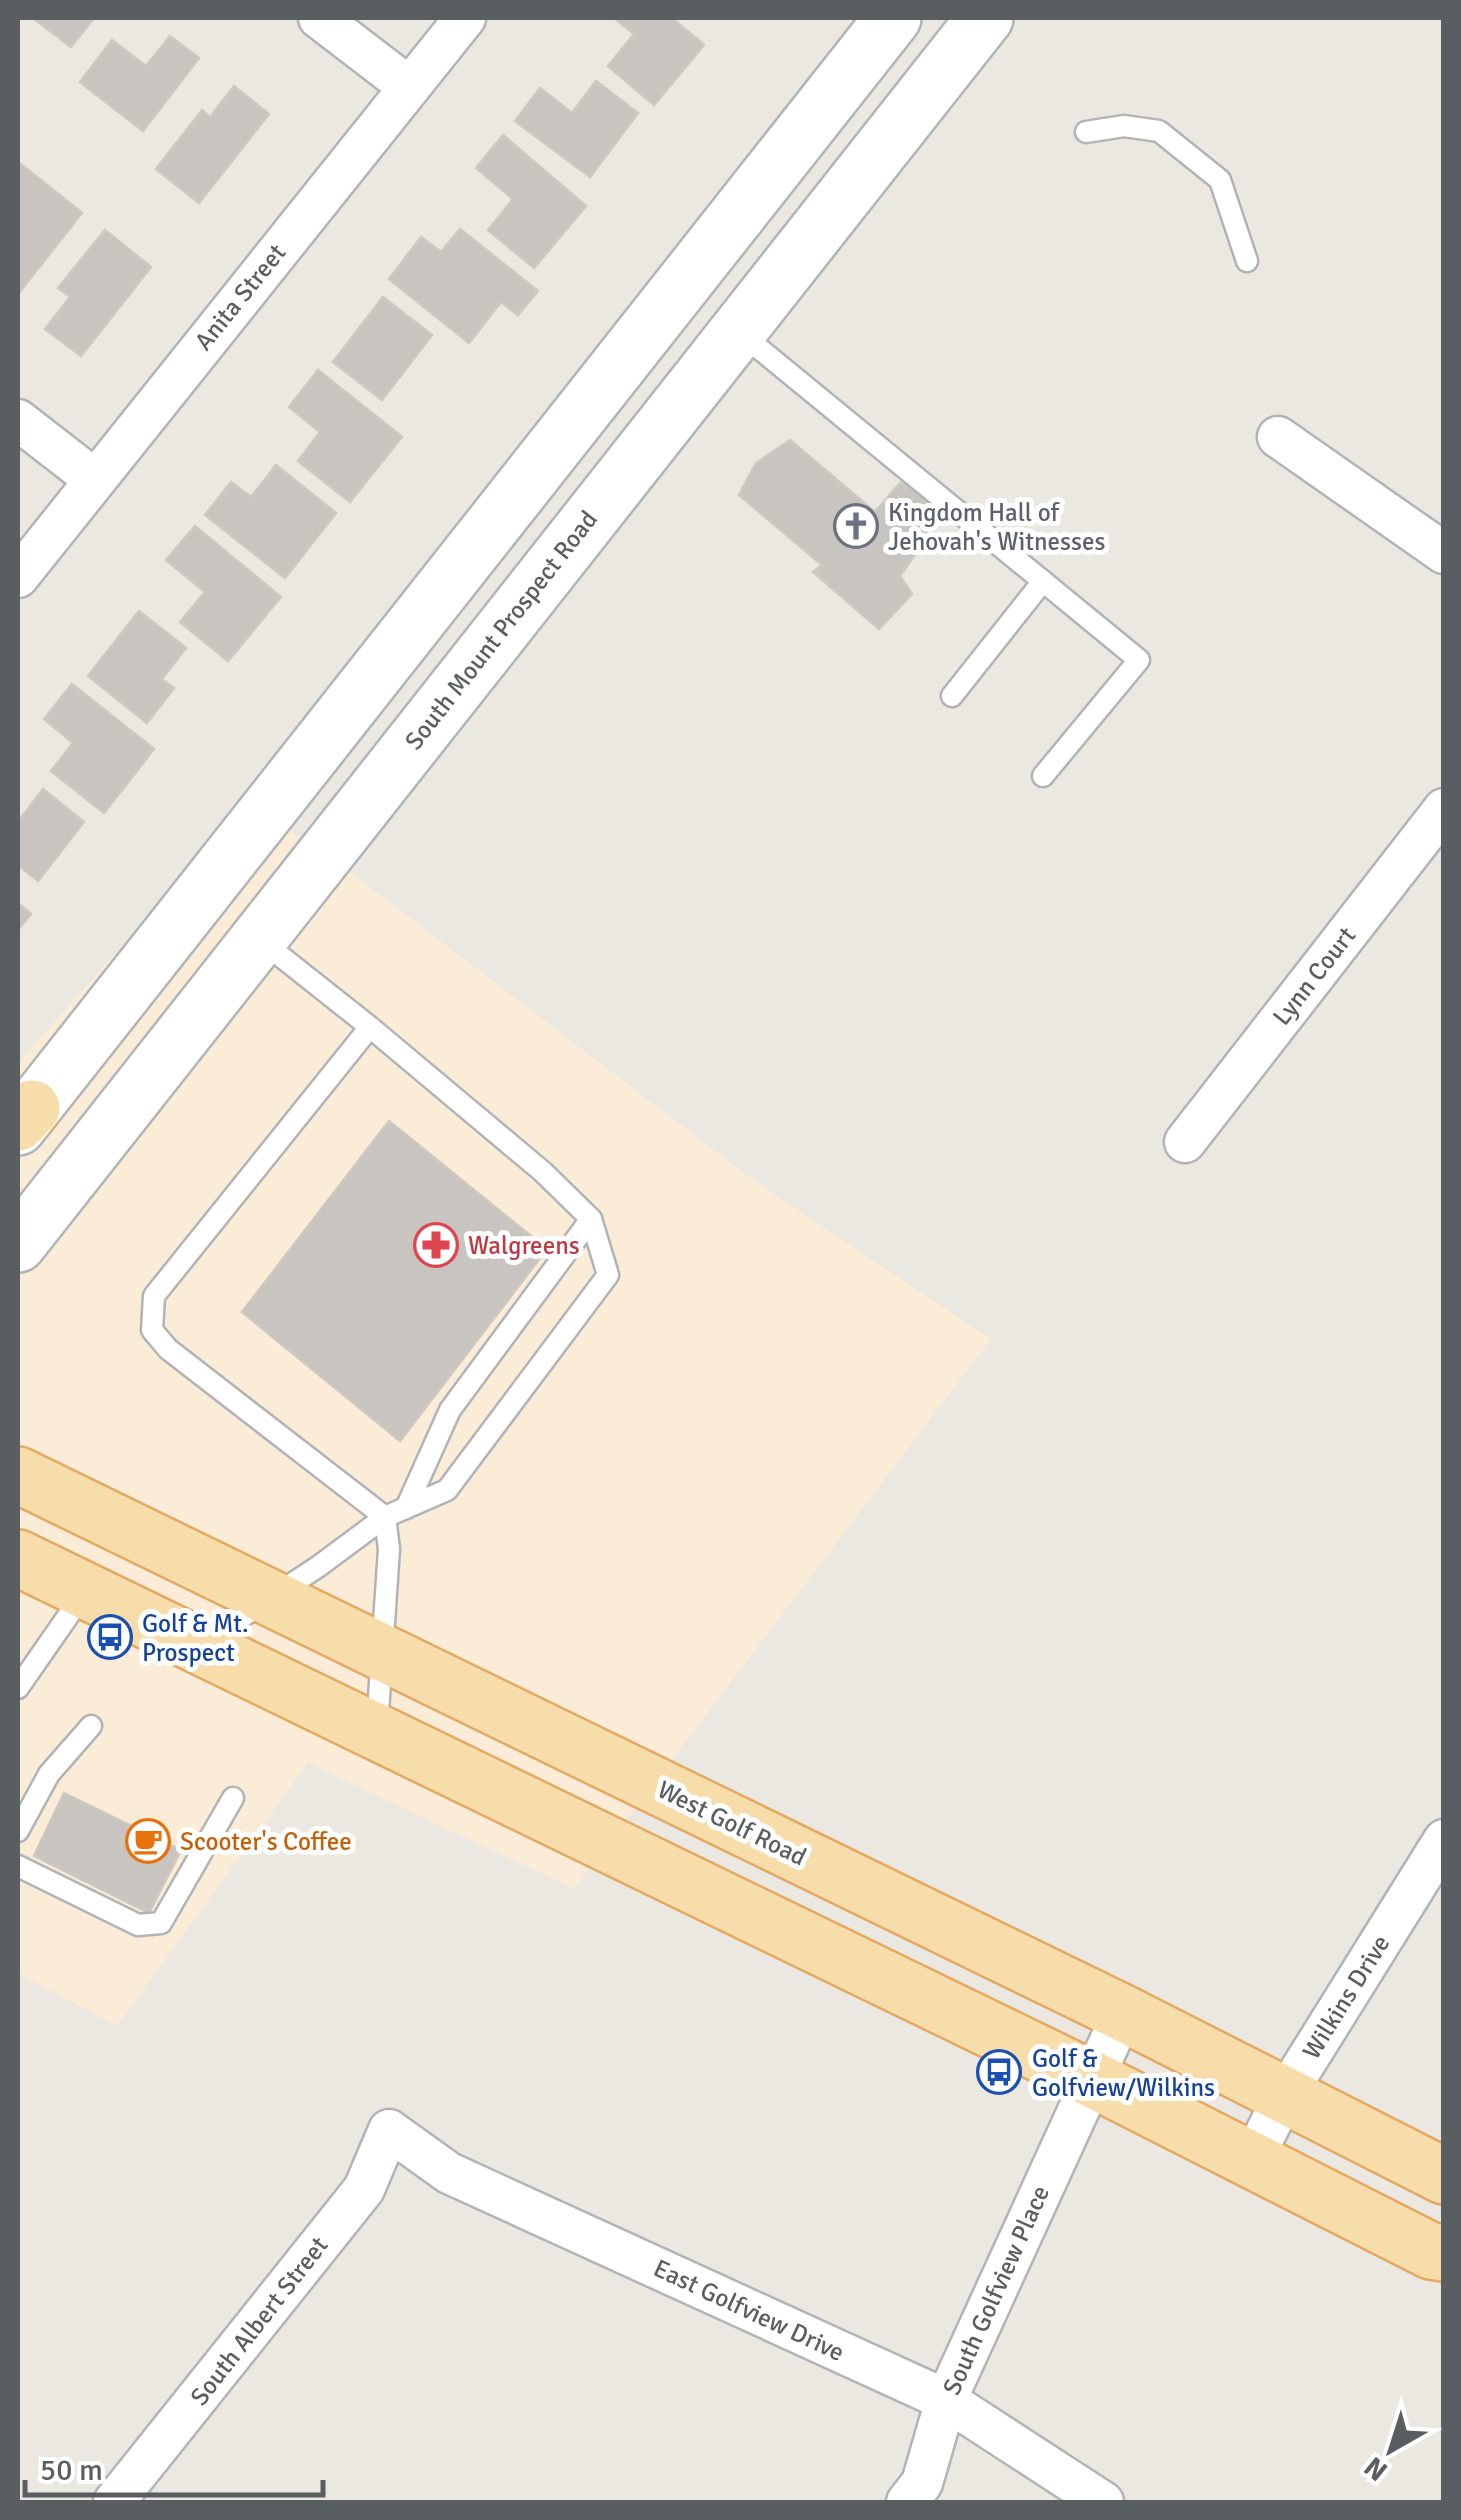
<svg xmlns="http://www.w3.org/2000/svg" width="1461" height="2520" viewBox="0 0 1461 2520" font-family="Signika,sans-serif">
  <rect width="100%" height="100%" fill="#ebe7e1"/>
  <polygon fill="#faecd7" points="246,800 345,868 752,1179 991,1339 574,1889 308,1763 117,2026 18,1973 18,1063 216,839"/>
  <g fill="#c8c4c0" stroke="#cfc8c0" stroke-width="2.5">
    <polygon points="33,18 94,18 71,47"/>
    <polygon points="614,18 672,18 704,45 654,105 608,66 634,34"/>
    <polygon points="170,36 199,58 143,131 80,82 112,40 146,66"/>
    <polygon points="596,81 638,113 590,177 515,121 540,88 572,113"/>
    <polygon points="234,86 269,114 199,203 156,169 202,110 210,117"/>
    <polygon points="503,135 586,206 534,268 488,230 513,199 476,168"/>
    <polygon points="18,162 82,213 18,294"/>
    <polygon points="460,229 538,291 518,315 501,302 469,343 389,279 421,237 441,252"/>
    <polygon points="105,230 151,267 81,356 45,329 70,297 58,288"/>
    <polygon points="383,297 432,335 382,400 333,362"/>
    <polygon points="318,370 402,437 350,502 298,461 320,432 289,407"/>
    <polygon points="790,440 875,512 900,483 928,496 944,514 900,576 912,594 879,629 813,572 822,565 739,495 756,463"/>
    <polygon points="276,465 336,513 285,578 205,515 231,482 251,497"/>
    <polygon points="195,526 281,597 228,661 180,622 205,592 166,560"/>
    <polygon points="139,611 186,648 162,679 174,688 147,723 88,676"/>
    <polygon points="72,684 154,749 104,813 51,771 73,743 44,719"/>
    <polygon points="43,789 84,822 38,881 18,865 18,822"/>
    <polygon points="18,903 31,914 18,930"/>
    <polygon points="389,1121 547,1249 400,1441 242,1312"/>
    <polygon points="64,1793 181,1850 149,1913 34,1856"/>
  </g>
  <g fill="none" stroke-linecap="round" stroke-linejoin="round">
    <g stroke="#b1b4b7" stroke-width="25">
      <g id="service">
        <polyline points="1086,132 1124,126 1159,131 1220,180 1247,261"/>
        <polyline points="739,332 1139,660 1043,776"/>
        <polyline points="952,696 1043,581"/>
        <polyline points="259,939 370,1027 154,1296 152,1330 168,1349 385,1517 447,1490 608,1275 591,1219 543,1172 370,1027"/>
        <polyline points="406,1508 450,1410 591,1219"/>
        <polyline points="204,1642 319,1566 385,1517 389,1549 377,1727"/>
        <polyline points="18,1688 84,1593"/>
        <polyline points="18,1831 49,1774 91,1726"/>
        <polyline points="18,1866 138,1925 161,1923 233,1798"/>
      </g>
    </g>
    <g stroke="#b1b4b7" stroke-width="45">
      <g id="minor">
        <polyline points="319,18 409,87"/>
        <polyline points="18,420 94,479"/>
        <polyline points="1278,437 1444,553"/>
        <polyline points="18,577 465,18"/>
        <polyline points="1185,1142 1444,809"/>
        <polyline points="1253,2158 1285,2095 1444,1840"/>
        <polyline points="114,2502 364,2189 389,2130 449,2173 946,2400 1103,2502"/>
        <polyline points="907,2502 922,2483 946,2400 1123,2013"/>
      </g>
    </g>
    <g stroke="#b0b5b7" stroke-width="60">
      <g id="secondary">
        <polyline points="18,1127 893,18"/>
        <polyline points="18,1244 985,18"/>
      </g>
    </g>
    <g stroke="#e4a961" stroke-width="60">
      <g id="primary">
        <polyline points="18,1123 32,1108"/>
        <polyline points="18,1475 1123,2013 1444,2176"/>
        <polyline points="18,1558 1092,2079 1431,2251 1444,2253"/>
      </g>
    </g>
    <use href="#service" stroke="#fff" stroke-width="20"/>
    <use href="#minor" stroke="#fff" stroke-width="40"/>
    <use href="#secondary" stroke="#fff" stroke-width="55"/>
    <use href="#primary" stroke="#f7ddaa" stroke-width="55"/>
  </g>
  <defs>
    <g id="church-ring" transform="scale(2.25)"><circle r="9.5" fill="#fff" stroke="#6b7280" stroke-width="1.5"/><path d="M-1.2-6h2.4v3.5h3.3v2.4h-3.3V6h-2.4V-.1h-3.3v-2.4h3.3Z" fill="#6b7280"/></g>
    <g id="pharmacy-ring" transform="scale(2.25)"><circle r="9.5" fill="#fff" stroke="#e0444e" stroke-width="1.5"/><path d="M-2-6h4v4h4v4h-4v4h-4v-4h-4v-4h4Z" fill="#e0444e"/></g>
    <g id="bus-ring" transform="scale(2.25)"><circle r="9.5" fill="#fff" stroke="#1a4fb4" stroke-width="1.5"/><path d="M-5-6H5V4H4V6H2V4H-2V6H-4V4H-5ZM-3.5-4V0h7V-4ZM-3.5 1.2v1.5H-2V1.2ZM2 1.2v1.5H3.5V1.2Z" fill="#1a4fb4"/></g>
    <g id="cafe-ring" transform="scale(2.25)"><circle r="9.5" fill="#fff" stroke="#e8710a" stroke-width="1.5"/><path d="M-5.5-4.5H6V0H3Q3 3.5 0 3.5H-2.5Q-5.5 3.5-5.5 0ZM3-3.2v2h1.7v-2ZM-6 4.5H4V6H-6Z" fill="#e8710a"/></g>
  </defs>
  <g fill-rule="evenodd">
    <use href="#church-ring" x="856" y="526"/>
    <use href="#pharmacy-ring" x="436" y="1245"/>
    <use href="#bus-ring" x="110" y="1637"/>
    <use href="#cafe-ring" x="148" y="1841"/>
    <use href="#bus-ring" x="999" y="2072"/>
  </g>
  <g text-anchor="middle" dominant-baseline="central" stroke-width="10" stroke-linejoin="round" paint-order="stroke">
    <g font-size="25" fill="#595e60" stroke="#fff">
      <text transform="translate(240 297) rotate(-51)">Anita Street</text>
      <text transform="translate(501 630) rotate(-52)">South Mount Prospect Road</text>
      <text transform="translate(1314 976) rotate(-52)">Lynn Court</text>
      <text transform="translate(732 1823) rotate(26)">West Golf Road</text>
      <text transform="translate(1346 1997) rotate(-58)">Wilkins Drive</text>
      <text transform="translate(996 2290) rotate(-66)">South Golfview Place</text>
      <text transform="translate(749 2310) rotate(25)">East Golfview Drive</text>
      <text transform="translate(259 2321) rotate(-52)">South Albert Street</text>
    </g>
    <g font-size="25" fill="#5b616d" stroke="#fff" text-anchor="start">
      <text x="888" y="512">Kingdom Hall of<tspan x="888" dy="29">Jehovah's Witnesses</tspan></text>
    </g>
    <g font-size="25" fill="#be3a42" stroke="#fff" text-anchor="start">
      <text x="468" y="1245">Walgreens</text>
    </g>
    <g font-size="25" fill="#164399" stroke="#fff" text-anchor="start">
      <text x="142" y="1623">Golf &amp; Mt.<tspan x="142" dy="29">Prospect</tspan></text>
      <text x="1032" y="2058">Golf &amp;<tspan x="1032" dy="29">Golfview/Wilkins</tspan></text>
    </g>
    <g font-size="25" fill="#c56008" stroke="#fff" text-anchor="start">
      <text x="180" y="1841">Scooter's Coffee</text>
    </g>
  </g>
  <rect width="1461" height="2520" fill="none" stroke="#595e60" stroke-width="40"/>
  <g transform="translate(1391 2450) rotate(219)" stroke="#ffffff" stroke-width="8" paint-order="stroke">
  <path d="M0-8L18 38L0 25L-18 38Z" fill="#595e60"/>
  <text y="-15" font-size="28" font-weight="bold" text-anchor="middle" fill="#595e60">N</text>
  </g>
  <path d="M25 2480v15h298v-15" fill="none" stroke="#595e60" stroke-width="5"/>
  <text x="40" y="2480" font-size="30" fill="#595e60" stroke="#ffffff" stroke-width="8" paint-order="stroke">50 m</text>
</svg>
